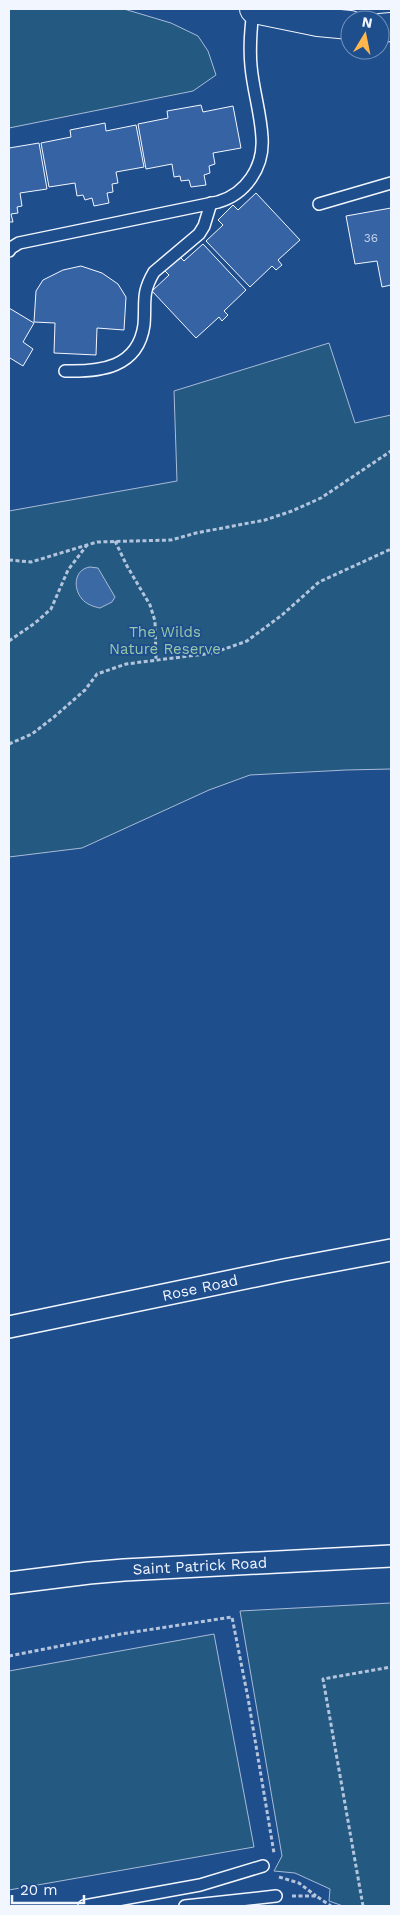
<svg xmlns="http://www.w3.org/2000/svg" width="400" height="1915" viewBox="0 0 400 1915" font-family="'Work Sans',sans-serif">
  <rect width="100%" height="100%" fill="#1f4e8c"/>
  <g fill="#245a82" stroke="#a8bbd7">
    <polygon points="9,9 124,9 171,23 198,36 208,51 216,75 193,91 9,128"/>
    <polygon points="329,343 355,423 391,415 391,769 346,770 250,775 209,790 82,848 9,857 9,511 177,481 174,391"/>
    <polygon points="391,1603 391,1906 343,1906 329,1901 330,1889 295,1873 274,1871 282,1856 240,1611"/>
    <polygon points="214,1634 254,1847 9,1890 9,1671"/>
  </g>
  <path fill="#3b69a3" stroke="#a8bbd7" d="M90,567L98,568L115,597L112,602L100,608C94,607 86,604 82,599C72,587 75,569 90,567Z"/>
  <g fill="#3563a3" stroke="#f2f6ff">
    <polygon points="201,105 203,112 233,106 241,148 213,153 215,164 209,166 210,173 204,175 206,185 191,187 189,180 181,181 180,176 174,177 172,164 146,169 138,124 168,118 167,111"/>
    <polygon points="105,123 106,131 136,125 144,167 116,172 118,183 112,184 113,192 107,193 109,203 94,206 92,198 85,200 83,195 77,196 75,183 49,187 41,143 71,137 70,130"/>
    <polygon points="39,143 47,189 20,193 22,206 17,207 18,213 11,214 13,222 9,222 9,148"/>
    <polygon points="256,193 300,240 278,260 282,265 276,270 272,266 250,287 206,241 223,225 218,220 233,205 238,210"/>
    <polygon points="391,208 391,285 382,287 377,261 355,264 346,216"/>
    <polygon points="203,244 246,290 224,311 228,315 222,321 219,317 196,338 152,291 169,275 164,270 179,256 184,261"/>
    <polygon points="81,266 102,273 118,284 126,297 124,330 97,328 96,355 54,353 55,323 34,322 36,291 43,280 63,270"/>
    <polygon points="9,308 34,323 23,342 33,349 23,366 10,358 9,360"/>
  </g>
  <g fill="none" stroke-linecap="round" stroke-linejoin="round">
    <g stroke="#f2f6ff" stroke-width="14">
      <g id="lane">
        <polyline points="319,204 391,183"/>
        <path d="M9,251L11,248L19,243L218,202C246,194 264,167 262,138C261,114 253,90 251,66C249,46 251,28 253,9"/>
        <path d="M65,371C100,372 138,368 144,325C146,302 141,294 154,272L199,234L204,226L211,203"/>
        <polyline points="84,1906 200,1885 263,1866"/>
        <polyline points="185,1906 276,1896"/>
      </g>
    </g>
    <g stroke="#f2f6ff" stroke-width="24">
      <g id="street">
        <polyline points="9,1327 284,1270 391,1250"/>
        <polyline points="9,1583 89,1573 124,1570 391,1556"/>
      </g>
    </g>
    <g stroke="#f2f6ff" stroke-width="30">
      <g id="secondary">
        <polyline points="254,9 318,22 350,25"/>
        <polyline points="380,28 391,27"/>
      </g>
    </g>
    <g stroke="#b3c4dc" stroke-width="3" stroke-dasharray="4 2.5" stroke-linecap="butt">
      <polyline points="115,541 127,566 150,605 155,621 156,660"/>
      <polyline points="9,560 31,562 97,542 171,540 196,533 265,520 292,511 321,498 391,451"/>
      <polyline points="9,641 35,623 51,609 68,570 87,545"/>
      <polyline points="9,744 32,734 54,717 85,690 97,674 126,664 213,653 247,641 282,615 319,582 391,549"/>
      <polyline points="9,1656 121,1634 232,1617 248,1698 274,1853"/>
      <polyline points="279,1877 299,1883 316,1896"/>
      <polyline points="292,1896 316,1896 331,1906"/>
      <polyline points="363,1906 323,1679 391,1667"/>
    </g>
    <use href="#lane" stroke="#1f4e8c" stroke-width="11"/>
    <use href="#street" stroke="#1f4e8c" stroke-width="21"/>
    <use href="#secondary" stroke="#1f4e8c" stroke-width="28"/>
  </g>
  <g text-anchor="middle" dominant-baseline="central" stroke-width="4" stroke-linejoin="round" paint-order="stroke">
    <g font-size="12" fill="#c3d1e8">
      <text x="371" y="238">36</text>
    </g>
    <g font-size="15" fill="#97c8a6" stroke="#1f4e8c">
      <text x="165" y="632">The Wilds<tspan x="165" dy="17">Nature Reserve</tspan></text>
    </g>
    <g font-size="15" fill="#f2f6ff" stroke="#1f4e8c">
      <text transform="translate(200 1288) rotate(-12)">Rose Road</text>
      <text transform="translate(200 1566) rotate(-3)">Saint Patrick Road</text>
    </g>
  </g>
  <rect width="400" height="1915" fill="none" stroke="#f2f6ff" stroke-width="20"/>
  <g transform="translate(365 35) rotate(10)"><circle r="24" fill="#1f4e8c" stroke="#7391ba"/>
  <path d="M0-4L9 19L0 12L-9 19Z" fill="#ffb74d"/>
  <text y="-8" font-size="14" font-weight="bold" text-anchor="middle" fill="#f2f6ff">N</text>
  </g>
  <path d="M12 1895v8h72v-8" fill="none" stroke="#f2f6ff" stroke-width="2.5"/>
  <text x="20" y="1895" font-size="15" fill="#f2f6ff" stroke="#1f4e8c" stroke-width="4" paint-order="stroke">20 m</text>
</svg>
